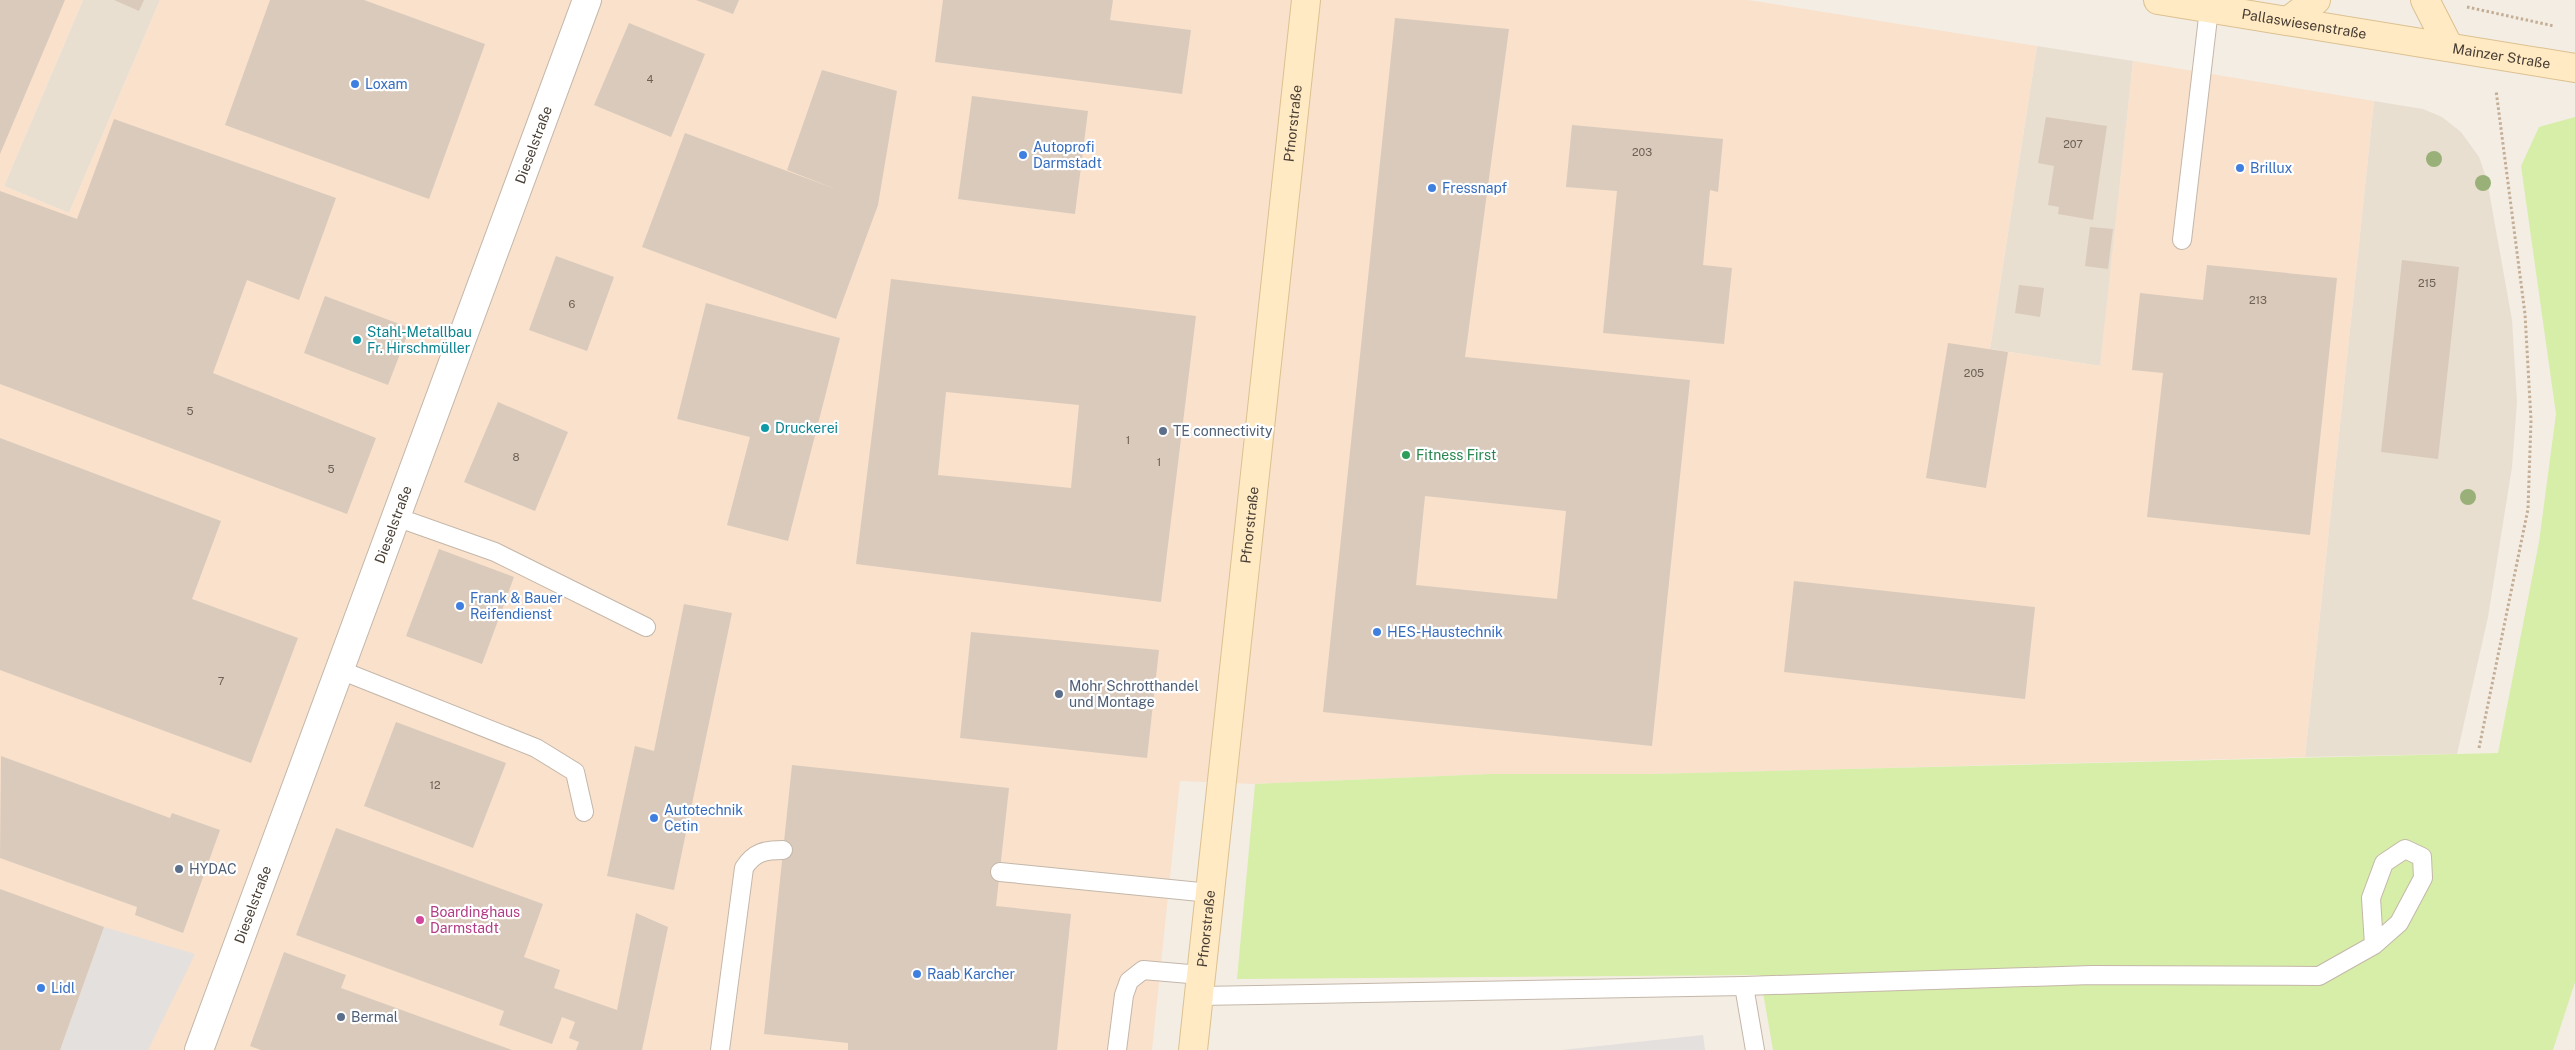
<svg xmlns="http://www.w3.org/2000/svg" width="2575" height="1050" viewBox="0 0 2575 1050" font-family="'Public Sans',sans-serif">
  <rect width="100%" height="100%" fill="#f4ede4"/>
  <g fill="#e9dfd1">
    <polygon points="83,0 160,0 69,213 4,186"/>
    <polygon points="2037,46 2133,61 2101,366 1990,349"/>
    <polygon points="2374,101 2423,109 2442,117 2461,132 2479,157 2487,180 2512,320 2517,402 2512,467 2488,617 2457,754 2305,757"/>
  </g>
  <polygon fill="#f9e1cc" points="0,0 83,0 4,186 69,213 160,0 1748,0 2037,46 1990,349 2100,366 2133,61 2374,101 2305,757 1652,774 1491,774 1255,784 1180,781 1152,1050 0,1050"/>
  <polygon fill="#d6eea8" points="2575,117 2575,982 2553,1050 1773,1050 1760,975 1237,979 1255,784 1491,774 1652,774 2498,753 2539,542 2556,414 2521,166 2539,127"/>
  <g fill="#e4e0dd">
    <polygon points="104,927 195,954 148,1050 60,1050"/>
    <polygon points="1703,1035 1705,1050 1561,1050"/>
  </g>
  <g fill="#dacabb" fill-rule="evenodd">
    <polygon points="0,0 65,0 0,154"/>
    <polygon points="114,0 144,0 139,11"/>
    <polygon points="270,0 364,0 485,44 429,199 225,125"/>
    <polygon points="696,0 739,0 733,14"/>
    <polygon points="943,0 1113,0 1110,20 1191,30 1182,94 935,62"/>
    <path d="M1395,18L1509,29L1465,357L1690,380L1652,746L1323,712ZM1425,496L1566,511L1557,599L1416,585Z"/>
    <polygon points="629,23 705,54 671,137 594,105"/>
    <polygon points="822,70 897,91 878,205 836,319 642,247 685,133 838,190 787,170"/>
    <polygon points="972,96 1088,111 1075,214 958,199"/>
    <polygon points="2046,117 2107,126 2093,220 2058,214 2059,207 2048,205 2054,166 2038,163"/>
    <polygon points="114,119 336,198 299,300 247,280 213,373 376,438 347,514 0,384 0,191 77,219"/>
    <polygon points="1572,125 1723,139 1718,192 1710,190 1703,265 1732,268 1724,344 1603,333 1617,191 1566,187"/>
    <polygon points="2090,227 2113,229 2108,269 2085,266"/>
    <polygon points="556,256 614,277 587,351 529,330"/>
    <polygon points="2402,260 2459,267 2438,459 2381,452"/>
    <polygon points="2207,265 2337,278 2310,535 2147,517 2163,373 2132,370 2140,293 2203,300"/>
    <path d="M891,279L1196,316L1161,602L856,564ZM946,392L1079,405L1071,488L938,475Z"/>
    <polygon points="2019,285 2044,288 2040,317 2015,313"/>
    <polygon points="325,296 410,328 388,385 304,353"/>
    <polygon points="706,303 840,338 788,541 727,525 750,437 677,419"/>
    <polygon points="1948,343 2008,352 1986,488 1926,478"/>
    <polygon points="498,402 568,432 535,511 464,482"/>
    <polygon points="0,438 221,521 192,599 298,638 251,763 0,670"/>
    <polygon points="439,549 514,577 482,664 406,636"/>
    <polygon points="1794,581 2035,607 2025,699 1784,672"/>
    <polygon points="684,604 732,613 674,890 607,876 635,746 654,751"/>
    <polygon points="971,632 1159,650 1147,758 960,738"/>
    <polygon points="396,722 506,763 473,848 364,806"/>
    <polygon points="1,756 170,818 172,813 220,830 183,933 135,915 137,907 0,858"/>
    <polygon points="792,765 1009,788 996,906 1071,914 1057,1050 848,1050 848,1043 764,1034"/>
    <polygon points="336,828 543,904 524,957 560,970 554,988 617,1010 636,913 668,927 642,1050 576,1050 579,1042 569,1038 575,1022 562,1017 552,1044 499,1025 504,1011 296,935"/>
    <polygon points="0,889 104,927 60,1050 0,1050"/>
    <polygon points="284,952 346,975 341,988 512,1050 261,1050 250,1046"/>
  </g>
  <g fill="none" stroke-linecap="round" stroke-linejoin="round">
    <g stroke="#c4b7a9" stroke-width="20">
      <g id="lane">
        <polyline points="2182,240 2209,9"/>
        <polyline points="396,517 495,552 646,627"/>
        <polyline points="340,670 536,748 575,772 584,812"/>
        <polyline points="1000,872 1210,893"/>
        <polyline points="1744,986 1755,1050"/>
        <polyline points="1199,996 1744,986 2092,975 2319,976 2374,945 2399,923 2423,878 2422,857 2405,849 2384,863 2371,898 2374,945"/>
        <path d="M720,1050L744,868C754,852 765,850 783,850"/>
        <polyline points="1117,1050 1124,995 1129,981 1143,970 1201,975"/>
      </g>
    </g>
    <g stroke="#c4b7a9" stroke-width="30">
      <g id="street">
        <path id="s1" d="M199,1050L587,0"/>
      </g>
    </g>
    <g stroke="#dcc090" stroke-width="30">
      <g id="secondary">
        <path id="s2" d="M2158,0L2575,68"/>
        <polyline points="2425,0 2449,47"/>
        <polyline points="2288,21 2316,0"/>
        <path id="s3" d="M1193,1050L1306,0"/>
      </g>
    </g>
    <g stroke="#c4ae95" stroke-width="3" stroke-dasharray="2.5 2.5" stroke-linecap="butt">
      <polyline points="2467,7 2554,26"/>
      <polyline points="2479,748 2528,509 2531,420 2525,314 2496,90"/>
    </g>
    <use href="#lane" stroke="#fff" stroke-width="18"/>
    <use href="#street" stroke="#fff" stroke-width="28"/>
    <use href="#secondary" stroke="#ffeac3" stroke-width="28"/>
  </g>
  <g fill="#99b178">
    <circle cx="2434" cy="159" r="8"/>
    <circle cx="2483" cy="183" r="8"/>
    <circle cx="2468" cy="497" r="8"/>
  </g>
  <g fill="#3f7fe0" stroke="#fff" stroke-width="2">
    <circle cx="355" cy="84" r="5"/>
    <circle cx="1023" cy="155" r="5"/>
    <circle cx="2240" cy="168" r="5"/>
    <circle cx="1432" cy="188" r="5"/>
    <circle cx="460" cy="606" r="5"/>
    <circle cx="1377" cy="632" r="5"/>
    <circle cx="654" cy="818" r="5"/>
    <circle cx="917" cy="974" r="5"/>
    <circle cx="41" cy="988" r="5"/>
  </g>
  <g fill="#0f9aa8" stroke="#fff" stroke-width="2">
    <circle cx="357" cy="340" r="5"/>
    <circle cx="765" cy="428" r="5"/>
  </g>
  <g fill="#5c6f8a" stroke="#fff" stroke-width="2">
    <circle cx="1163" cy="431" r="5"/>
    <circle cx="1059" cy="694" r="5"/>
    <circle cx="179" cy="869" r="5"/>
    <circle cx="341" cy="1017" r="5"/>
  </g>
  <circle fill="#2e9e5b" stroke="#fff" stroke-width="2" cx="1406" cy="455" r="5"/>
  <circle fill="#d1479c" stroke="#fff" stroke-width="2" cx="420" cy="920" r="5"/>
  <g text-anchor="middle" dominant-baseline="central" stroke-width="4.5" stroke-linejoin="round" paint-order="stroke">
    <g font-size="11" fill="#6c6055">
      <text x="650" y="79">4</text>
      <text x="2073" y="144">207</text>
      <text x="1642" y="152">203</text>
      <text x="2427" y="283">215</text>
      <text x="2258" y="300">213</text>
      <text x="572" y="304">6</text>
      <text x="1974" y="373">205</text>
      <text x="190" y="411">5</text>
      <text x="1128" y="440">1</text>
      <text x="516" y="457">8</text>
      <text x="1159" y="462">1</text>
      <text x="331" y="469">5</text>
      <text x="221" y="681">7</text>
      <text x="435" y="785">12</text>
    </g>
    <g font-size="14" fill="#473d33" stroke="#fff">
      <text stroke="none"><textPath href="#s2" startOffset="148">Pallaswiesenstraße</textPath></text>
      <text stroke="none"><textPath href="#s2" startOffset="348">Mainzer Straße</textPath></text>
      <text stroke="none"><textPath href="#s3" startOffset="932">Pfnorstraße</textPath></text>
      <text stroke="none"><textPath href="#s1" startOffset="965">Dieselstraße</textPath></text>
      <text stroke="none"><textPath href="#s1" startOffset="560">Dieselstraße</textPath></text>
      <text stroke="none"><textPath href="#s3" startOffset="528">Pfnorstraße</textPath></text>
      <text stroke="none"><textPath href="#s1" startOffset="155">Dieselstraße</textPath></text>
      <text stroke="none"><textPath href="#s3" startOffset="122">Pfnorstraße</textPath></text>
    </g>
    <g font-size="14" fill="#366cbe" stroke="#fff" text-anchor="start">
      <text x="365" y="84">Loxam</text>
      <text x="1033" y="147">Autoprofi<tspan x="1033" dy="16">Darmstadt</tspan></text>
      <text x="2250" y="168">Brillux</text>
      <text x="1442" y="188">Fressnapf</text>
      <text x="470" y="598">Frank &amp; Bauer<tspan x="470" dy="16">Reifendienst</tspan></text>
      <text x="1387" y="632">HES-Haustechnik</text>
      <text x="664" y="810">Autotechnik<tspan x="664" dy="16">Cetin</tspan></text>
      <text x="927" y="974">Raab Karcher</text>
      <text x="51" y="988">Lidl</text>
    </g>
    <g font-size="14" fill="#0d838f" stroke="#fff" text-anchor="start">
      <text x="367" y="332">Stahl-Metallbau<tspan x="367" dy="16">Fr. Hirschmüller</tspan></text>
      <text x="775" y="428">Druckerei</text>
    </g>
    <g font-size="14" fill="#4e5e75" stroke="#fff" text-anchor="start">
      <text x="1173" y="431">TE connectivity</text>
      <text x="1069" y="686">Mohr Schrotthandel<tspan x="1069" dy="16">und Montage</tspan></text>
      <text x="189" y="869">HYDAC</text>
      <text x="351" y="1017">Bermal</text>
    </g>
    <g font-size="14" fill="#27864d" stroke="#fff" text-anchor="start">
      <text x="1416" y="455">Fitness First</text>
    </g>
    <g font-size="14" fill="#b23c85" stroke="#fff" text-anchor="start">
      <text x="430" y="912">Boardinghaus<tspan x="430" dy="16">Darmstadt</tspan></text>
    </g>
  </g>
</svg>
